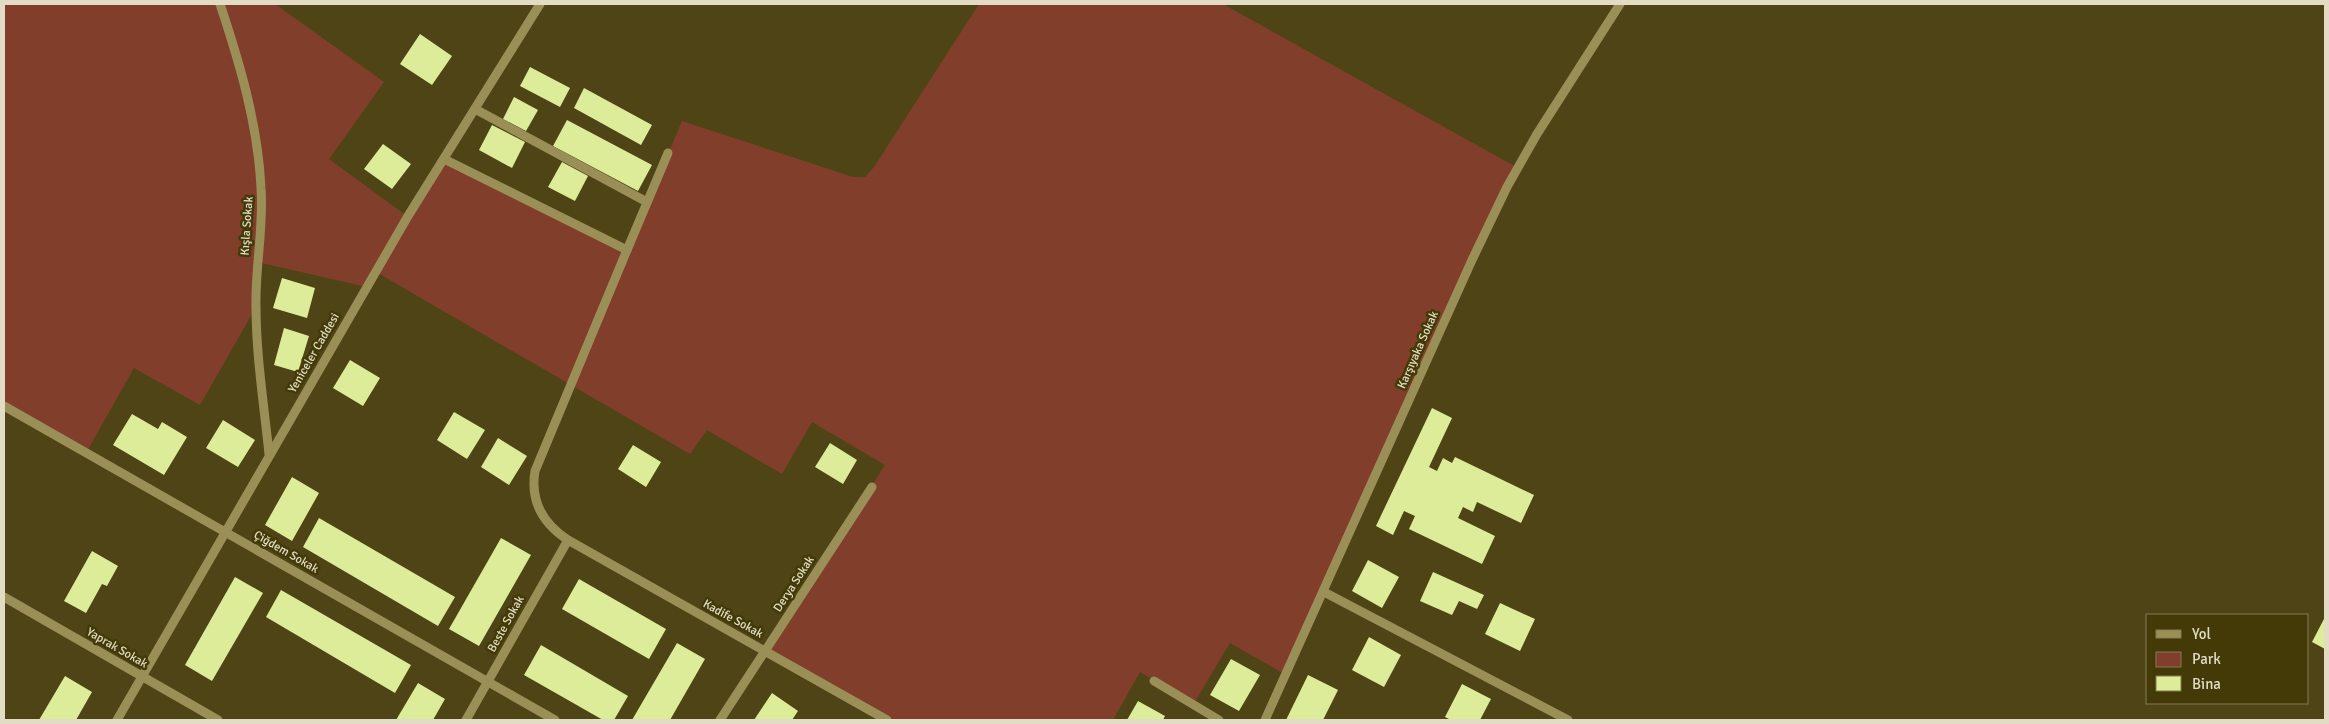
<svg xmlns="http://www.w3.org/2000/svg" width="2329" height="724" viewBox="0 0 2329 724" font-family="Signika,sans-serif">
  <rect width="100%" height="100%" fill="#4e4416"/>
  <polygon fill="#813f2b" points="4,4 275,4 384,82 329,159 407,216 444,159 627,250 682,121 853,177 865,177 874,167 979,4 1223,4 1518,168 1286,675 1230,643 1193,705 1140,672 1113,720 887,720 765,651 885,465 812,422 782,474 707,430 690,454 376,272 367,287 257,262 256,307 200,405 134,368 86,453 4,406"/>
  <g fill="#ddec99">
    <polygon points="420,34 452,56 432,85 400,64"/>
    <polygon points="530,67 570,88 560,107 520,86"/>
    <polygon points="584,88 652,125 641,145 574,108"/>
    <polygon points="514,97 538,110 526,131 503,119"/>
    <polygon points="567,120 652,165 638,191 553,146"/>
    <polygon points="492,125 525,142 512,168 479,150"/>
    <polygon points="383,144 411,164 392,189 364,169"/>
    <polygon points="562,162 588,176 575,201 548,187"/>
    <polygon points="282,278 315,288 307,318 273,308"/>
    <polygon points="284,328 309,336 298,372 274,365"/>
    <polygon points="350,360 380,378 363,406 333,388"/>
    <polygon points="1432,408 1452,418 1429,467 1437,471 1443,458 1452,463 1455,457 1534,495 1521,523 1477,502 1473,512 1463,507 1458,518 1495,536 1482,564 1409,529 1415,516 1404,511 1393,535 1376,526"/>
    <polygon points="454,412 485,430 467,459 437,440"/>
    <polygon points="132,414 158,429 162,422 187,437 164,475 113,445"/>
    <polygon points="223,420 255,440 238,467 206,448"/>
    <polygon points="498,438 527,456 509,485 481,467"/>
    <polygon points="830,443 857,460 843,484 815,467"/>
    <polygon points="633,445 661,462 646,487 618,469"/>
    <polygon points="292,477 319,493 292,541 265,525"/>
    <polygon points="319,518 455,597 438,626 303,547"/>
    <polygon points="501,538 531,555 479,646 449,629"/>
    <polygon points="92,551 118,566 107,586 102,584 86,613 64,601"/>
    <polygon points="1368,560 1399,577 1382,608 1352,591"/>
    <polygon points="1433,572 1484,595 1477,609 1459,601 1452,615 1420,601"/>
    <polygon points="235,577 263,593 212,681 185,665"/>
    <polygon points="579,579 666,629 649,659 562,609"/>
    <polygon points="281,590 411,665 395,693 266,617"/>
    <polygon points="1500,603 1535,619 1520,651 1485,634"/>
    <polygon points="2325,617 2325,649 2312,642"/>
    <polygon points="1369,637 1401,655 1384,687 1352,670"/>
    <polygon points="677,643 705,659 670,720 632,720"/>
    <polygon points="541,645 628,696 614,720 603,720 524,675"/>
    <polygon points="1231,659 1260,675 1239,711 1210,695"/>
    <polygon points="1308,675 1338,690 1323,720 1286,720"/>
    <polygon points="65,676 92,692 76,720 39,720"/>
    <polygon points="418,683 445,699 433,720 396,720"/>
    <polygon points="1462,684 1491,699 1480,720 1451,720 1445,717"/>
    <polygon points="772,693 798,711 792,720 754,720"/>
    <polygon points="1138,701 1165,716 1163,720 1127,720"/>
  </g>
  <g fill="none" stroke-linecap="round" stroke-linejoin="round">
    <g stroke="#9b8f58" stroke-width="9">
      <path d="M220,4C240,64 258,125 261,188C264,227 255,267 256,306C256,355 264,405 269,454"/>
      <polyline points="475,109 647,202"/>
      <path d="M444,159L627,250L535,471C530,501 542,523 568,540L887,720"/>
      <polyline points="627,250 668,153"/>
      <polyline points="4,406 555,720"/>
      <polyline points="1324,592 1568,720"/>
      <polyline points="4,597 218,720"/>
      <polyline points="1154,681 1219,720"/>
      <polyline points="117,720 408,216 540,4"/>
      <polyline points="466,720 568,540"/>
      <polyline points="720,720 872,487"/>
      <polyline points="1265,720 1472,260 1507,187 1537,134 1620,4"/>
    </g>
  </g>
  <g text-anchor="middle" dominant-baseline="central" stroke-width="5" stroke-linejoin="round" paint-order="stroke">
    <g font-size="12" fill="#e1dcc3" stroke="#443a08">
      <text transform="translate(247 226) rotate(-86)">Kışla Sokak</text>
      <text transform="translate(1418 350) rotate(-66)">Karşıyaka Sokak</text>
      <text transform="translate(314 353) rotate(-60)">Yeniceler Caddesi</text>
      <text transform="translate(286 552) rotate(30)">Çiğdem Sokak</text>
      <text transform="translate(794 584) rotate(-57)">Derya Sokak</text>
      <text transform="translate(733 619) rotate(29)">Kadife Sokak</text>
      <text transform="translate(506 624) rotate(-61)">Beste Sokak</text>
      <text transform="translate(117 648) rotate(30)">Yaprak Sokak</text>
    </g>
  </g>
  <rect width="2329" height="724" fill="none" stroke="#e1dcc3" stroke-width="10"/>
  <rect x="2146" y="614" width="162" height="90" fill="#443a08" stroke="#837b53"/>
  <rect x="2156" y="630" width="25" height="8" fill="#9b8f58" stroke="#837b53"/>
  <text x="2192" y="639" font-size="15" fill="#e1dcc3">Yol</text>
  <rect x="2156" y="652" width="25" height="15" fill="#813f2b" stroke="#837b53"/>
  <text x="2192" y="664" font-size="15" fill="#e1dcc3">Park</text>
  <rect x="2156" y="676" width="25" height="15" fill="#ddec99" stroke="#837b53"/>
  <text x="2192" y="689" font-size="15" fill="#e1dcc3">Bina</text>
</svg>
